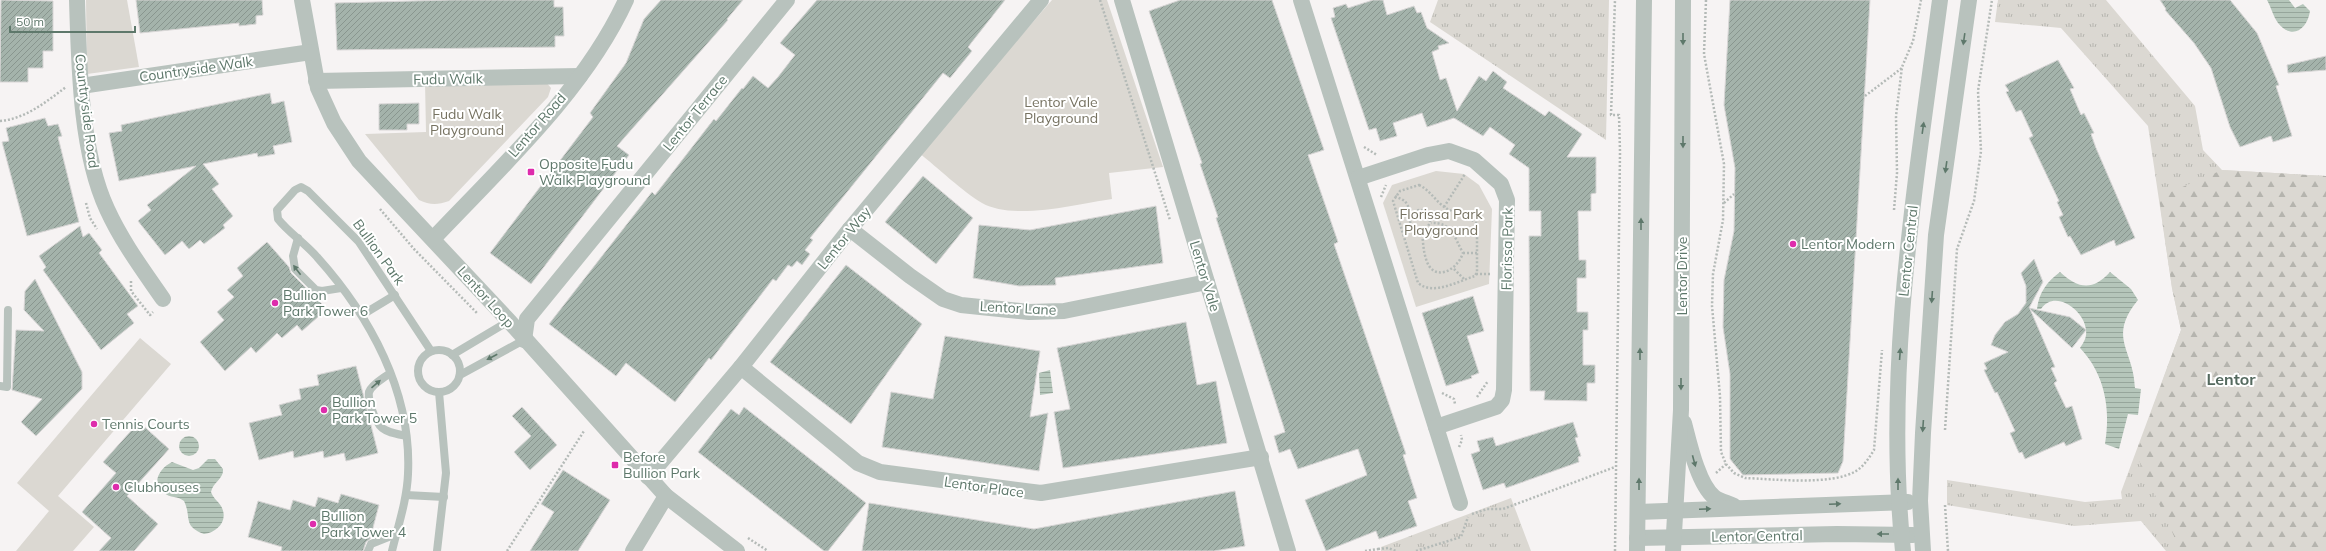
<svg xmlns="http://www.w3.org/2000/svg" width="2326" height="551" viewBox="0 0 2326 551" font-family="Mulish,sans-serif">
  <defs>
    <pattern id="grass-tufts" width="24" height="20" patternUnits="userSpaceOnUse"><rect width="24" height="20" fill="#dbd8d2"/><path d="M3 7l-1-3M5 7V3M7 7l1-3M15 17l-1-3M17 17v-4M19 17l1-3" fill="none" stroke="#b5b4ae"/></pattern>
    <pattern id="forest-firs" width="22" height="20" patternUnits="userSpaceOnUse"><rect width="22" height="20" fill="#dbd8d2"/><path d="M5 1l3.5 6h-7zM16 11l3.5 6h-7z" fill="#b5b4ae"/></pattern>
    <pattern id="water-rules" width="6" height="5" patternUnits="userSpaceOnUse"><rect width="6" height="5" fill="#b5c6ba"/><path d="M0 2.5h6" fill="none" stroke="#96a69b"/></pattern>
    <pattern id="building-hatch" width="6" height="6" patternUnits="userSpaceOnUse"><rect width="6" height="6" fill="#a4b3ab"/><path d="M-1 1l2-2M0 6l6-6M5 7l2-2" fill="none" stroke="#89968f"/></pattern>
  </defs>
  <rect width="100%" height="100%" fill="#f6f3f3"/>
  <g fill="url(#grass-tufts)">
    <polygon points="1438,0 1609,0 1606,140 1430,22"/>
    <polygon points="1998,0 2106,0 2195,106 2203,150 2222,170 2326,176 2326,551 2166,551 2141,521 2074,526 1947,505 1947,480 2085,502 2122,499 2121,492 2181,330 2172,288 2148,126 2061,28 1995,22"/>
    <polygon points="1511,498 1531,551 1381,551 1381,547"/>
  </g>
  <polygon fill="url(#forest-firs)" points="2222,170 2326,176 2326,551 2185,551 2180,549 2136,454 2181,330 2172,288 2159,197"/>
  <g fill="#dbd8d2">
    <polygon points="86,0 127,0 139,67 87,74"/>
    <path d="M1052,0H1107L1163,167L1109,173L1112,199C1077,204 1014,221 982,203C963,192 937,167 919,153Z"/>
    <path d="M425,82H546L551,88L548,97L449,201C437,205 430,205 419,200L365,134L426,132Z"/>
    <polygon points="1436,171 1464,174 1479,185 1492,209 1489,284 1416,307 1383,203 1392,185"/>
    <polygon points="140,338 171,364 58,496 94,527 73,551 16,551 49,511 17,483"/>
  </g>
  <g fill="url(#water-rules)">
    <path d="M2267,0H2289L2295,8L2303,4L2310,11C2307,30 2292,40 2278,23C2273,16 2271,7 2267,0Z"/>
    <path d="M2060,272C2078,289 2093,291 2110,272L2131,289L2138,300C2107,338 2134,349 2135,388L2141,389L2138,415L2128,414L2119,449L2105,444C2111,410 2105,374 2080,348C2084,342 2087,337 2086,330C2085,311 2055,288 2041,309H2037C2039,292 2047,282 2060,272Z"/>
    <polygon points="1050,370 1053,393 1040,395 1039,373"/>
    <circle cx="189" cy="446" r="10"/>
    <path d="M208,459H215L223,469C224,479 213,482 211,492C213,498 218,501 221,506C229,520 218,532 204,534C182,526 192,517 184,501C178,496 170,498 164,493C150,483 160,468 172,462L193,470L199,468Z"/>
  </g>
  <g fill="url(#building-hatch)" stroke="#d8d6d6">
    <polygon points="1,0 53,1 53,51 43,51 43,68 28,68 28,82 0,82"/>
    <polygon points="136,0 262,0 263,15 256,16 256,24 239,26 239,23 140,33"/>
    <polygon points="451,0 554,0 554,7 563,7 564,36 555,36 555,47 337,50 335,3"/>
    <polygon points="661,0 743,0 727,19 728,20 617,146 629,155 531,284 490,253 593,117 590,113 626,63 644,19"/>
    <polygon points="817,0 1005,0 968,47 972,51 950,78 943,73 810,238 813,240 805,250 810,254 802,265 797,261 792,267 788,265 776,281 773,279 711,360 709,358 675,402 626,363 616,376 549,324 652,192 655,195 714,119 716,121 742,88 743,89 753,76 768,88 778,77 795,55 780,43"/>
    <polygon points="1180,0 1272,0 1324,150 1308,155 1338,242 1334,244 1406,454 1403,455 1417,498 1408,501 1417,526 1379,539 1376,531 1326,551 1305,500 1367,475 1358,449 1298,469 1290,449 1279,453 1274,436 1285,432 1283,425 1216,218 1218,217 1200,164 1202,163 1149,11"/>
    <polygon points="1373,0 1383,0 1387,15 1414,6 1417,13 1421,12 1427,28 1449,43 1438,46 1439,49 1432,52 1440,80 1446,78 1457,111 1479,76 1486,81 1493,71 1507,82 1503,88 1545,116 1549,111 1582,134 1567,157 1596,157 1596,193 1591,194 1591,211 1578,211 1579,260 1586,260 1586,278 1577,278 1577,312 1588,312 1588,330 1583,330 1583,365 1595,365 1595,383 1587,383 1587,401 1544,400 1545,391 1530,391 1529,236 1541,236 1541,211 1529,211 1529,168 1509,154 1515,145 1490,127 1483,136 1454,118 1427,127 1422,113 1393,123 1397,136 1380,141 1376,128 1369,130 1331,18 1335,17 1333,8 1346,4 1348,8"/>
    <polygon points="1730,0 1870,0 1843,461 1838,473 1743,475 1730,459 1730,374 1723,327 1724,280 1734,231 1735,168 1724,105"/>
    <polygon points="2160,0 2230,0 2257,33 2279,85 2276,86 2292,136 2273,142 2271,136 2240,147 2230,127 2211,68 2194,43 2165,10 2166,9"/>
    <polygon points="2326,56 2326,70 2288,73 2287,65"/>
    <polygon points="2058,60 2074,88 2070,89 2081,115 2084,113 2094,133 2091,134 2096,148 2135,238 2116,246 2114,240 2081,255 2070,236 2068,237 2059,217 2063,215 2057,202 2059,201 2029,138 2033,136 2021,110 2016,112 2006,92 2009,91 2005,85"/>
    <polygon points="270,93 272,104 284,101 292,142 273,146 275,154 258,157 257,153 203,164 219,184 212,189 233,216 223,225 225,228 204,244 200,240 189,249 182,241 165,255 138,221 151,210 147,205 196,166 119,181 109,133 122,131 121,125"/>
    <polygon points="419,103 419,124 407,124 407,130 379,130 379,104"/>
    <polygon points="45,118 48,126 58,124 62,136 58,137 79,222 27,236 2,142 9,141 6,128"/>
    <polygon points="923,176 973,218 936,264 885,222"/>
    <polygon points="1156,206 1163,263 1055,278 1056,285 1019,286 973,278 979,225 1030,230"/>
    <polygon points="80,226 83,237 89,233 102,250 99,253 138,306 127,314 134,323 101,350 43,270 46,267 39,256"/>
    <polygon points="267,242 289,267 291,273 327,309 302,331 297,325 282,338 277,333 256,353 251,347 225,371 200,342 224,320 217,312 234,297 227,290 243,276 237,268"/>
    <polygon points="2034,259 2043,282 2029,308 2070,317 2086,330 2072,348 2030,309 2055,367 2051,368 2057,381 2054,383 2066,408 2072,406 2082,439 2066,446 2064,442 2025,459 2022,452 2019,453 2010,433 2015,431 1997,392 1995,393 1984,370 1987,369 1984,363 2008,352 1991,345 1995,335 2005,322 2018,314 2026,303 2026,286 2021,273"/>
    <polygon points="846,265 922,324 851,424 770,362"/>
    <polygon points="35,279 82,372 82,389 36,436 21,422 42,399 12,390 16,330 44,331 24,310 25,291"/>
    <polygon points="1473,296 1484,331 1467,336 1479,373 1471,376 1472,378 1446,386 1422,313"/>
    <polygon points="1186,322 1197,385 1216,381 1227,443 1063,468 1054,412 1070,409 1057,348"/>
    <polygon points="945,336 1040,351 1030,417 1048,413 1039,471 882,447 891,392 933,399"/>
    <polygon points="356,366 378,453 346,461 344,453 324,458 323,451 294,458 293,451 259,460 249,423 282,415 279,405 301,399 299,389 319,385 317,375"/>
    <polygon points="522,407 557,445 530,470 514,452 531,436 512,416"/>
    <polygon points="744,407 866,503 828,551 824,551 698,452 731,409 739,415"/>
    <polygon points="139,422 169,449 127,496 158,524 134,551 99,551 111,538 82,512 116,473 103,462"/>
    <polygon points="1573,422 1578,437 1575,438 1581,456 1578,457 1579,462 1506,488 1504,483 1483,490 1471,454 1480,451 1477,441 1493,437 1496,446"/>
    <polygon points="563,470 610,500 578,551 530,551 554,512 541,504"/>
    <polygon points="1235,491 1245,546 1214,551 862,551 869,503 1034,529"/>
    <polygon points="341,494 379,505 370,539 366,542 363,551 281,551 282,547 248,537 258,501 290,510 293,500 315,507 318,497 338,503"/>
  </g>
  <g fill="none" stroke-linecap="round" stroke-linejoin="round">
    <g stroke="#b4bab7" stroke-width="2.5" stroke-dasharray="2 2" stroke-linecap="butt">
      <polyline points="1100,0 1170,220"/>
      <path d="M1706,0L1704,54L1724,164L1723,220L1713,274L1712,306L1720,396L1721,452L1726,464L1734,473L1745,478C1774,479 1831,486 1856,471C1864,466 1869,458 1874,450L1882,350"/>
      <polyline points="1865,96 1902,68"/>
      <path d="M0,121C25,119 46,102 66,87"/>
      <polyline points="1364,147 1377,155"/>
      <path d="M1419,185C1430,190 1436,202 1446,208C1454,214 1470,216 1477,224V272L1475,276C1458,281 1434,296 1418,283L1393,201L1400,191Z"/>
      <polyline points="1395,196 1405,201 1412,213"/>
      <polyline points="1381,197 1386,185"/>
      <polyline points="86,203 90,218 97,229"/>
      <polyline points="1724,203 1734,194"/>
      <polyline points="1444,207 1465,174"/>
      <polyline points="380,209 414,249 477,313"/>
      <circle cx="1420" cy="220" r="10"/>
      <polyline points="1894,210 1897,173 1896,116 1902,67 1913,41 1921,0"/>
      <path d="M1422,231C1423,240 1423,250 1426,259C1433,283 1457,271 1463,253C1454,237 1452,222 1431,223"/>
      <polyline points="1463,253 1477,253"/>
      <polyline points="1454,269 1464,279"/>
      <polyline points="1476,274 1490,274"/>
      <polyline points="131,281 131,291 150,315 153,312"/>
      <polyline points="1442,393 1454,399 1455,404"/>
      <polyline points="1477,397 1488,381"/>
      <polyline points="1945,430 1957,249 1974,201 1981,151 1978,91 1992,0"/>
      <polyline points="1459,447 1462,440 1461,435"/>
      <polyline points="1716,473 1726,464"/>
      <polyline points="1945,505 1948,551"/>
      <polyline points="1472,514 1487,509 1503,509 1615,467"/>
      <polyline points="748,538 768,551"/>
      <polyline points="1378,549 1388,548 1396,551"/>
      <polyline points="507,551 584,431"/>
      <polyline points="1365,551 1378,549 1378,551"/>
      <polyline points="1416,551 1461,537 1468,517"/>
      <polyline points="1615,551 1620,152 1619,115 1611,115 1615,0"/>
    </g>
    <g stroke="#b8c2bd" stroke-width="8">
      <polyline points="298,238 293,256 295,269 316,290 322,291 341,288"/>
      <polyline points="362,315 395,295"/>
      <circle cx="439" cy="371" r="21"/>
      <polyline points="452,355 509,321"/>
      <path d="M390,373C384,378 372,384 369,392C368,397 370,402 371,407C379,431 383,431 406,436"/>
      <polyline points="460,375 524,340"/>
      <polyline points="0,386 7,387 8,310"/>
      <polyline points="406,495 444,497"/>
      <polyline points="368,551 371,544 396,534"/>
      <path d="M392,551C398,526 407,500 408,474C412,392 370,316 317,257C305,243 289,233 278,219L277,210L295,190L301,187L308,191L359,242L431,351"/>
      <polyline points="437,551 446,473 439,392"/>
    </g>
    <g stroke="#b8c2bd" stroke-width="16">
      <path d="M77,0C79,64 80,151 107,209C122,242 143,270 163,299"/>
      <polyline points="302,0 318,88 334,123 359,161 509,321 666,496 737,551"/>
      <polyline points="1122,0 1288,551"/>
      <polyline points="1301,0 1460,503"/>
      <polyline points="316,81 580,76"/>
      <polyline points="81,86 311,52"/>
      <polyline points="1358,178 1428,155 1449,151 1474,160 1501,184 1507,200 1504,390 1502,400 1496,407 1436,427"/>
      <polyline points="850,229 910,276 943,299 961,305 1029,312 1064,311 1207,282"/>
      <path d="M433,239C500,168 585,90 626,0"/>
      <polyline points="524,340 527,319 787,0"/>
      <polyline points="741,367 858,463 880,472 1041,493 1261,457"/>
      <path d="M1684,423C1689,442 1698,484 1714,497C1719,501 1728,503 1734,506"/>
      <polyline points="648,477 741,367 850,229 1041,0"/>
      <polyline points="1638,512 1908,502"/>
      <polyline points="1637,538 1837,534 1913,535"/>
      <polyline points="633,551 666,496"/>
      <polyline points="1637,551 1644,0"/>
      <polyline points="1673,551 1681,410 1683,0"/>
      <path d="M1903,551C1884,367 1916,182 1940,0"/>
      <polyline points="1923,551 1920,501 1923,433 1936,235 1969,0"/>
    </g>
  </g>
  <defs><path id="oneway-solid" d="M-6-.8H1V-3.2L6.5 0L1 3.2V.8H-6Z"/></defs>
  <g fill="#5e786b">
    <use href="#oneway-solid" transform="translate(1683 39) rotate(90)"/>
    <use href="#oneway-solid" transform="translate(1964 39) rotate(98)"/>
    <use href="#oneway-solid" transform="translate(1923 128) rotate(-82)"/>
    <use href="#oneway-solid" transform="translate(1683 142) rotate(90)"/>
    <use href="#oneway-solid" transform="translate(1946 167) rotate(98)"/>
    <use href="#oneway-solid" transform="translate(1641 224) rotate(-90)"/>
    <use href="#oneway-solid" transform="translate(297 270) rotate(-127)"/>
    <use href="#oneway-solid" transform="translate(1932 297) rotate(94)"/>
    <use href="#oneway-solid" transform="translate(1640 354) rotate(-90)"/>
    <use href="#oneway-solid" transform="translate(1900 354) rotate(-86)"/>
    <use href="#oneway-solid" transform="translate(492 357) rotate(152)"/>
    <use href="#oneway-solid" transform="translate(376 384) rotate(-41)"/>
    <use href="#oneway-solid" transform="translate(1681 384) rotate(90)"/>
    <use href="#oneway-solid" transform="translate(1923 426) rotate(94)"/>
    <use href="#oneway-solid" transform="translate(1694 461) rotate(75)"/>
    <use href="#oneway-solid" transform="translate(1639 484) rotate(-90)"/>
    <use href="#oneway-solid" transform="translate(1898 484) rotate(-90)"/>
    <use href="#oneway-solid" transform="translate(1835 504) rotate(-3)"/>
    <use href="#oneway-solid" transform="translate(1705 509) rotate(-2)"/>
    <use href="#oneway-solid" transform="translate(1883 534) rotate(-180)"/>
  </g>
  <g fill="#de2cac" stroke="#fff" stroke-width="1.5">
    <rect x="527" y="168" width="8" height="8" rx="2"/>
    <circle cx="1793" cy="244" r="4"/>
    <circle cx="275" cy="303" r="4"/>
    <circle cx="324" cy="410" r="4"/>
    <circle cx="94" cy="424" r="4"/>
    <rect x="611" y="461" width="8" height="8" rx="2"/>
    <circle cx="116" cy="487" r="4"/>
    <circle cx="313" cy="524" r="4"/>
  </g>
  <g text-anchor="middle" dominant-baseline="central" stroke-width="4" stroke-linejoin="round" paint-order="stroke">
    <g font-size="14" fill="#5e786b" stroke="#fff">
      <text transform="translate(196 69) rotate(-8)">Countryside Walk</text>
      <text transform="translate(448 79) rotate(-1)">Fudu Walk</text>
      <text transform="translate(87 111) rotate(83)">Countryside Road</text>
      <text transform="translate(695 113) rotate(-51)">Lentor Terrace</text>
      <text transform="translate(537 125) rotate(-49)">Lentor Road</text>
      <text transform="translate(844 238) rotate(-51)">Lentor Way</text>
      <text transform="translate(1507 249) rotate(-89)">Florissa Park</text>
      <text transform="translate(1908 251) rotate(-84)">Lentor Central</text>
      <text transform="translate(379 252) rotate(54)">Bullion Park</text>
      <text transform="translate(1205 276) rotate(73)">Lentor Vale</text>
      <text transform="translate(1682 276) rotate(-90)">Lentor Drive</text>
      <text transform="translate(486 297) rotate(48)">Lentor Loop</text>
      <text transform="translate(1018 308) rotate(3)">Lentor Lane</text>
      <text transform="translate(984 487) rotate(8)">Lentor Place</text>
      <text transform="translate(1757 536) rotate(-1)">Lentor Central</text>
    </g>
    <g font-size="14" fill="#767261" stroke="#fff">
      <text x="1061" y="102">Lentor Vale<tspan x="1061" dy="16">Playground</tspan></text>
      <text x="467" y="114">Fudu Walk<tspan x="467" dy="16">Playground</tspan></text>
      <text x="1441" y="214">Florissa Park<tspan x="1441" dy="16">Playground</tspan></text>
    </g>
    <g font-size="14" fill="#5e786b" stroke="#fff" text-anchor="start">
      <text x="539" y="164">Opposite Fudu<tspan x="539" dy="16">Walk Playground</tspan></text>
      <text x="1801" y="244">Lentor Modern</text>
      <text x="283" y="295">Bullion<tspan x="283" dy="16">Park Tower 6</tspan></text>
      <text x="332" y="402">Bullion<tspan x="332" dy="16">Park Tower 5</tspan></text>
      <text x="102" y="424">Tennis Courts</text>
      <text x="623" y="457">Before<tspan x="623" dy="16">Bullion Park</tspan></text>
      <text x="124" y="487">Clubhouses</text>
      <text x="321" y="516">Bullion<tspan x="321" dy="16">Park Tower 4</tspan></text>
    </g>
    <g font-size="16" font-weight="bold" fill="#54695e" stroke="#fff">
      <text x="2231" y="379">Lentor</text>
    </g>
  </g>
  <path d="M10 26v6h125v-6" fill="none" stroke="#5e786b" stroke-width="2"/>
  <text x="16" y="26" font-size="12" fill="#5e786b" stroke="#ffffff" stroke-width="3" paint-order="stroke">50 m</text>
</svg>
